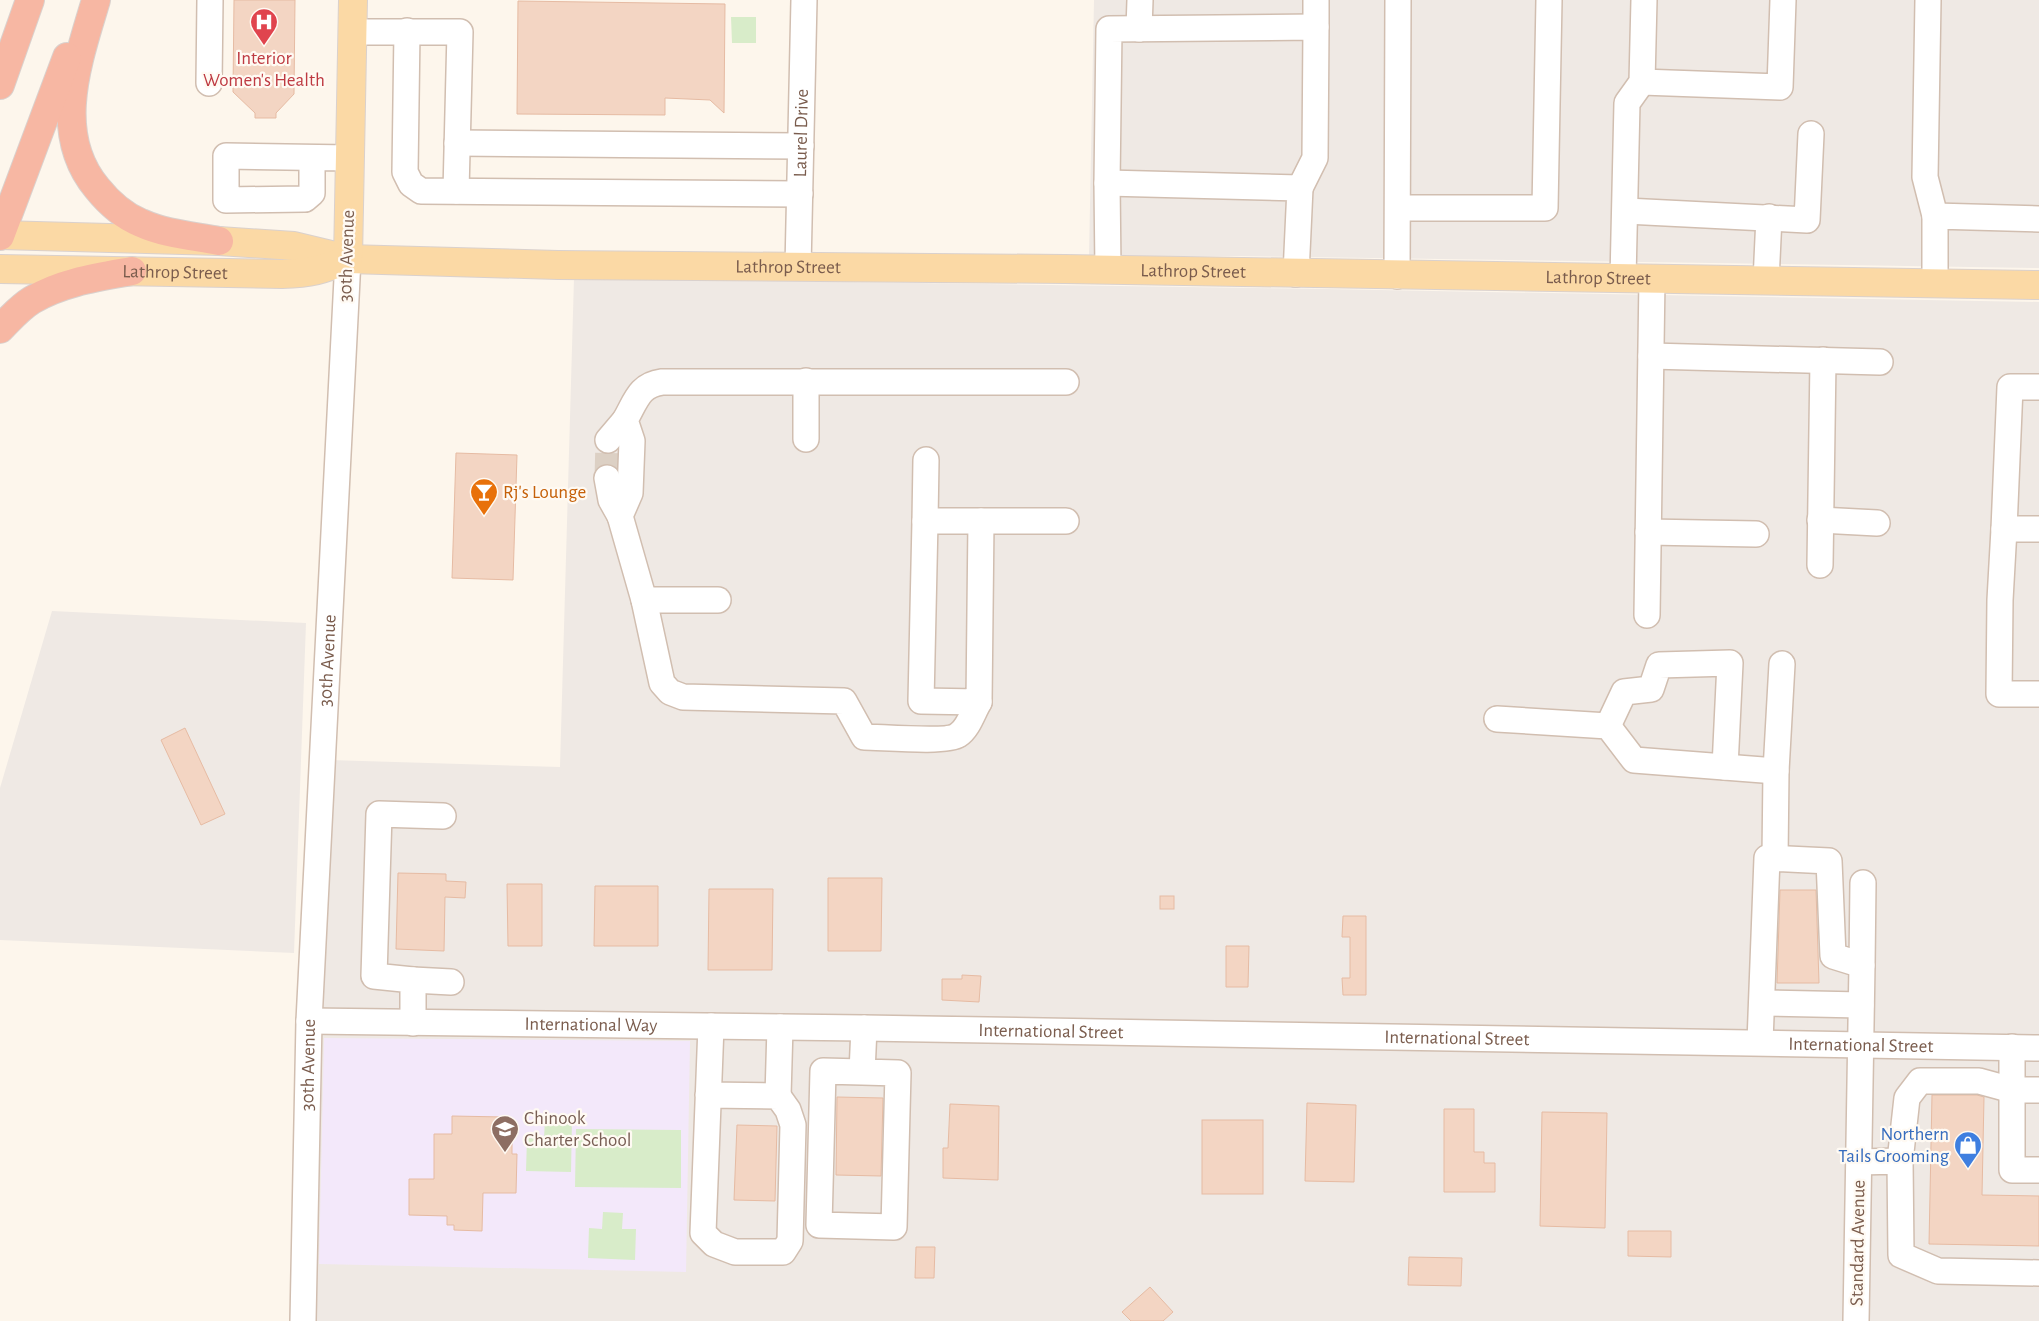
<svg xmlns="http://www.w3.org/2000/svg" width="2039" height="1321" viewBox="0 0 2039 1321" font-family="'Alegreya Sans',sans-serif">
  <rect width="100%" height="100%" fill="#fdf6ec"/>
  <g fill="#efe9e4">
    <polygon points="1094,0 2039,0 2039,268 1238,256 1089,257"/>
    <polygon points="574,278 1327,289 2039,302 2039,1321 309,1321 329,760 560,767"/>
    <polygon points="52,611 306,623 294,953 0,940 0,788"/>
  </g>
  <polygon fill="#f3e8fa" points="324,1038 690,1041 686,1272 319,1264"/>
  <g fill="#d8ecc9">
    <polygon points="731,17 756,17 756,43 732,43"/>
    <polygon points="545,1118 572,1119 571,1172 526,1171 527,1138 544,1139"/>
    <polygon points="576,1129 681,1130 681,1188 575,1187"/>
    <polygon points="603,1212 623,1213 622,1229 636,1229 635,1260 588,1258 589,1228 602,1229"/>
  </g>
  <g fill="#f3d5c3" stroke="#e6bba3">
    <polygon points="234,0 295,0 294,94 276,113 276,118 255,118 255,113 233,92"/>
    <polygon points="518,1 725,4 724,113 710,100 665,98 665,115 517,114"/>
    <polygon points="456,453 517,455 513,580 452,578"/>
    <polygon points="185,728 225,814 201,825 161,740"/>
    <polygon points="398,873 446,874 446,881 466,882 465,898 445,897 444,951 396,949"/>
    <polygon points="828,878 882,878 881,951 828,951"/>
    <polygon points="507,884 542,884 542,946 508,946"/>
    <polygon points="595,886 658,886 658,946 594,946"/>
    <polygon points="709,889 773,889 772,970 708,970"/>
    <polygon points="1780,890 1816,890 1819,983 1777,983"/>
    <rect x="1160" y="896" width="14" height="13"/>
    <polygon points="1343,916 1366,916 1366,995 1343,995 1342,978 1350,978 1350,937 1342,937"/>
    <polygon points="1226,946 1249,946 1248,987 1226,987"/>
    <polygon points="962,975 981,976 979,1002 942,1000 942,979 962,979"/>
    <polygon points="1932,1095 1977,1095 1984,1097 1982,1195 2039,1196 2039,1246 1929,1244"/>
    <polygon points="837,1097 883,1098 881,1176 836,1175"/>
    <polygon points="1307,1103 1356,1105 1354,1182 1305,1181"/>
    <polygon points="950,1104 999,1106 998,1180 943,1178 943,1148 948,1148"/>
    <polygon points="1444,1109 1474,1109 1474,1152 1484,1152 1484,1163 1495,1163 1495,1192 1444,1192"/>
    <polygon points="1542,1112 1607,1113 1605,1228 1540,1226"/>
    <polygon points="452,1116 504,1117 504,1132 512,1132 512,1154 517,1154 516,1193 483,1193 482,1231 454,1230 454,1225 447,1225 447,1216 409,1215 409,1179 434,1179 434,1134 452,1134"/>
    <rect x="1202" y="1120" width="61" height="74"/>
    <polygon points="737,1125 777,1126 775,1201 734,1200"/>
    <polygon points="1628,1231 1671,1231 1671,1257 1628,1256"/>
    <polygon points="916,1247 935,1247 934,1278 915,1278"/>
    <polygon points="1409,1257 1462,1258 1461,1286 1408,1285"/>
    <polygon points="1150,1287 1173,1312 1163,1321 1131,1321 1122,1312"/>
  </g>
  <g fill="none" stroke-linecap="round" stroke-linejoin="round">
    <polyline stroke="#dcd0c4" stroke-width="25" stroke-dasharray="25 12" stroke-linecap="butt" points="607,478 608,440"/>
    <g stroke="#d1beb0" stroke-width="28">
      <g id="minor">
        <polyline points="1928,0 1925,177 1935,216"/>
        <polyline points="1316,27 1316,0"/>
        <polyline points="1139,29 1140,0"/>
        <polyline points="407,31 405,172 411,184 421,191 800,194"/>
        <polyline points="352,32 460,32 456,191"/>
        <polyline points="1642,82 1780,87 1783,0"/>
        <polyline points="209,83 210,0"/>
        <polyline points="457,143 801,146"/>
        <polyline points="312,158 312,193 305,199 226,200 226,156 350,158"/>
        <polyline points="1107,183 1300,188 1296,274"/>
        <polyline points="1399,208 1545,208 1549,0"/>
        <polyline points="1626,211 1807,220 1811,134"/>
        <path id="s1" d="M798,267L804,0"/>
        <polyline points="1108,270 1107,183 1109,29 1316,27 1315,158 1300,188"/>
        <polyline points="1397,276 1398,0"/>
        <polyline points="1623,279 1627,103 1642,82 1644,0"/>
        <polyline points="1766,281 1769,217"/>
        <polyline points="1935,284 1935,216 2039,219"/>
        <polyline points="1651,356 1880,362"/>
        <polyline points="806,381 806,439"/>
        <polyline points="2039,387 2010,387 2004,529 2039,529"/>
        <polyline points="608,440 625,420"/>
        <polyline points="926,460 925,521 1066,521"/>
        <polyline points="607,478 611,500 620,516"/>
        <polyline points="1820,520 1877,523"/>
        <polyline points="925,521 921,701 979,702 981,521"/>
        <polyline points="2004,529 2000,600 1999,694 2039,694"/>
        <polyline points="1648,532 1756,534"/>
        <polyline points="1820,565 1823,360"/>
        <polyline points="644,600 718,600"/>
        <polyline points="1647,615 1652,279"/>
        <path d="M979,702C973,712 968,729 958,735C947,743 881,737 864,737L844,701L683,697L670,692L662,683L644,600L620,516L630,493L632,441L625,420C636,401 639,385 662,382H1066"/>
        <polyline points="1497,719 1608,726 1634,760 1776,771"/>
        <polyline points="1608,726 1624,692 1651,689 1659,665 1730,663 1725,767"/>
        <polyline points="1775,858 1776,771 1782,664"/>
        <polyline points="1862,965 1863,883"/>
        <polyline points="413,980 451,982"/>
        <polyline points="1762,1003 1861,1005"/>
        <path id="s2" d="M309,1021L864,1028L2039,1048"/>
        <polyline points="413,1023 413,980 374,976 379,814 443,816"/>
        <polyline points="1760,1042 1767,858 1829,861 1833,956 1862,965 1856,1321"/>
        <polyline points="2012,1047 2012,1170 2039,1170"/>
        <polyline points="862,1072 898,1073 894,1227 819,1225 823,1071 862,1072 864,1028"/>
        <polyline points="708,1095 778,1096 788,1110 793,1125 790,1241 783,1252 735,1252 714,1244 703,1233 711,1026"/>
        <polyline points="778,1096 780,1027"/>
        <polyline points="1900,1161 1907,1098 1920,1081 1979,1081 2012,1090 2039,1090"/>
        <polyline points="1859,1162 1900,1161 1901,1255 1938,1271 2039,1273"/>
        <path id="s3" d="M303,1321L309,1021L348,259"/>
      </g>
    </g>
    <g stroke="#dad1cd" stroke-width="30">
      <g id="major">
        <path id="s4" d="M0,235L219,241L294,246L348,259L558,265L1065,269L2039,285"/>
        <polyline points="348,259 353,0"/>
        <path id="s5" d="M0,269L282,274C310,273 323,270 348,259"/>
      </g>
    </g>
    <g stroke="#dad1cd" stroke-width="30">
      <g id="highway">
        <path d="M96,0C78,61 51,133 97,188C109,203 124,216 141,223C165,234 193,236 219,241"/>
        <polyline points="0,85 30,0"/>
        <polyline points="0,236 67,57"/>
        <path d="M0,329C10,319 19,308 32,300C62,282 98,277 132,271"/>
      </g>
    </g>
    <use href="#minor" stroke="#fff" stroke-width="25"/>
    <use href="#major" stroke="#fbd9a5" stroke-width="28"/>
    <use href="#highway" stroke="#f7b7a3" stroke-width="28"/>
  </g>
  <defs>
    <g id="hospital-pin" transform="scale(1.4375)"><path d="M0 17L-7.5 6A9.5 9.5 0 1 1 7.5 6Z" fill="#e0444e" stroke="#fffaf3"/><path d="M-5-5h3v3.5h4V-5h3V5h-3V1.5h-4V5h-3Z" fill="#fff"/></g>
    <g id="bar-pin" transform="scale(1.4375)"><path d="M0 17L-7.5 6A9.5 9.5 0 1 1 7.5 6Z" fill="#e8710a" stroke="#fffaf3"/><path d="M-6-5H6L.8 .8V4.5H3.5V6h-7V4.5H-.8V.8Z" fill="#fff"/></g>
    <g id="school-pin" transform="scale(1.4375)"><path d="M0 17L-7.5 6A9.5 9.5 0 1 1 7.5 6Z" fill="#8d6e63" stroke="#fffaf3"/><path d="M0-5L7-2L0 1L-7-2ZM-4 1L0 2.5L4 1V4Q0 6-4 4Z" fill="#fff"/></g>
    <g id="shop-pin" transform="scale(1.4375)"><path d="M0 17L-7.5 6A9.5 9.5 0 1 1 7.5 6Z" fill="#3f7fe0" stroke="#fffaf3"/><path d="M-5-2.5h2.3a2.7 3.5 0 0 1 5.4 0H5L5.5 6h-11ZM-1.5-2.5h3a1.5 2.3 0 0 0-3 0Z" fill="#fff"/></g>
  </defs>
  <g fill-rule="evenodd">
    <use href="#hospital-pin" x="264" y="22"/>
    <use href="#bar-pin" x="484" y="492"/>
    <use href="#school-pin" x="505" y="1129"/>
    <use href="#shop-pin" x="1968" y="1145"/>
  </g>
  <g text-anchor="middle" dominant-baseline="central" stroke-width="4.5" stroke-linejoin="round" paint-order="stroke">
    <g font-size="19" fill="#be3a42" stroke="#fffaf3">
      <text x="264" y="58">Interior<tspan x="264" dy="22">Women's Health</tspan></text>
    </g>
    <g font-size="19" fill="#7a5c4d" stroke="#fffaf3">
      <text stroke="none"><textPath href="#s1" startOffset="134">Laurel Drive</textPath></text>
      <text transform="translate(347 256) rotate(-88)">30th Avenue</text>
      <text stroke="none"><textPath href="#s4" startOffset="790">Lathrop Street</textPath></text>
      <text stroke="none"><textPath href="#s5" startOffset="175">Lathrop Street</textPath></text>
      <text stroke="none"><textPath href="#s4" startOffset="1195">Lathrop Street</textPath></text>
      <text stroke="none"><textPath href="#s4" startOffset="1600">Lathrop Street</textPath></text>
      <text stroke="none"><textPath href="#s3" startOffset="661">30th Avenue</textPath></text>
      <text stroke="none"><textPath href="#s2" startOffset="282">International Way</textPath></text>
      <text stroke="none"><textPath href="#s2" startOffset="742">International Street</textPath></text>
      <text stroke="none"><textPath href="#s2" startOffset="1148">International Street</textPath></text>
      <text stroke="none"><textPath href="#s2" startOffset="1552">International Street</textPath></text>
      <text stroke="none"><textPath href="#s3" startOffset="256">30th Avenue</textPath></text>
      <text transform="translate(1858 1243) rotate(-89)">Standard Avenue</text>
    </g>
    <g font-size="19" fill="#c56008" stroke="#fffaf3" text-anchor="start">
      <text x="503" y="492">Rj's Lounge</text>
    </g>
    <g font-size="19" fill="#785e54" stroke="#fffaf3" text-anchor="start">
      <text x="524" y="1118">Chinook<tspan x="524" dy="22">Charter School</tspan></text>
    </g>
    <g font-size="19" fill="#366cbe" stroke="#fffaf3" text-anchor="end">
      <text x="1949" y="1134">Northern<tspan x="1949" dy="22">Tails Grooming</tspan></text>
    </g>
  </g>
</svg>
